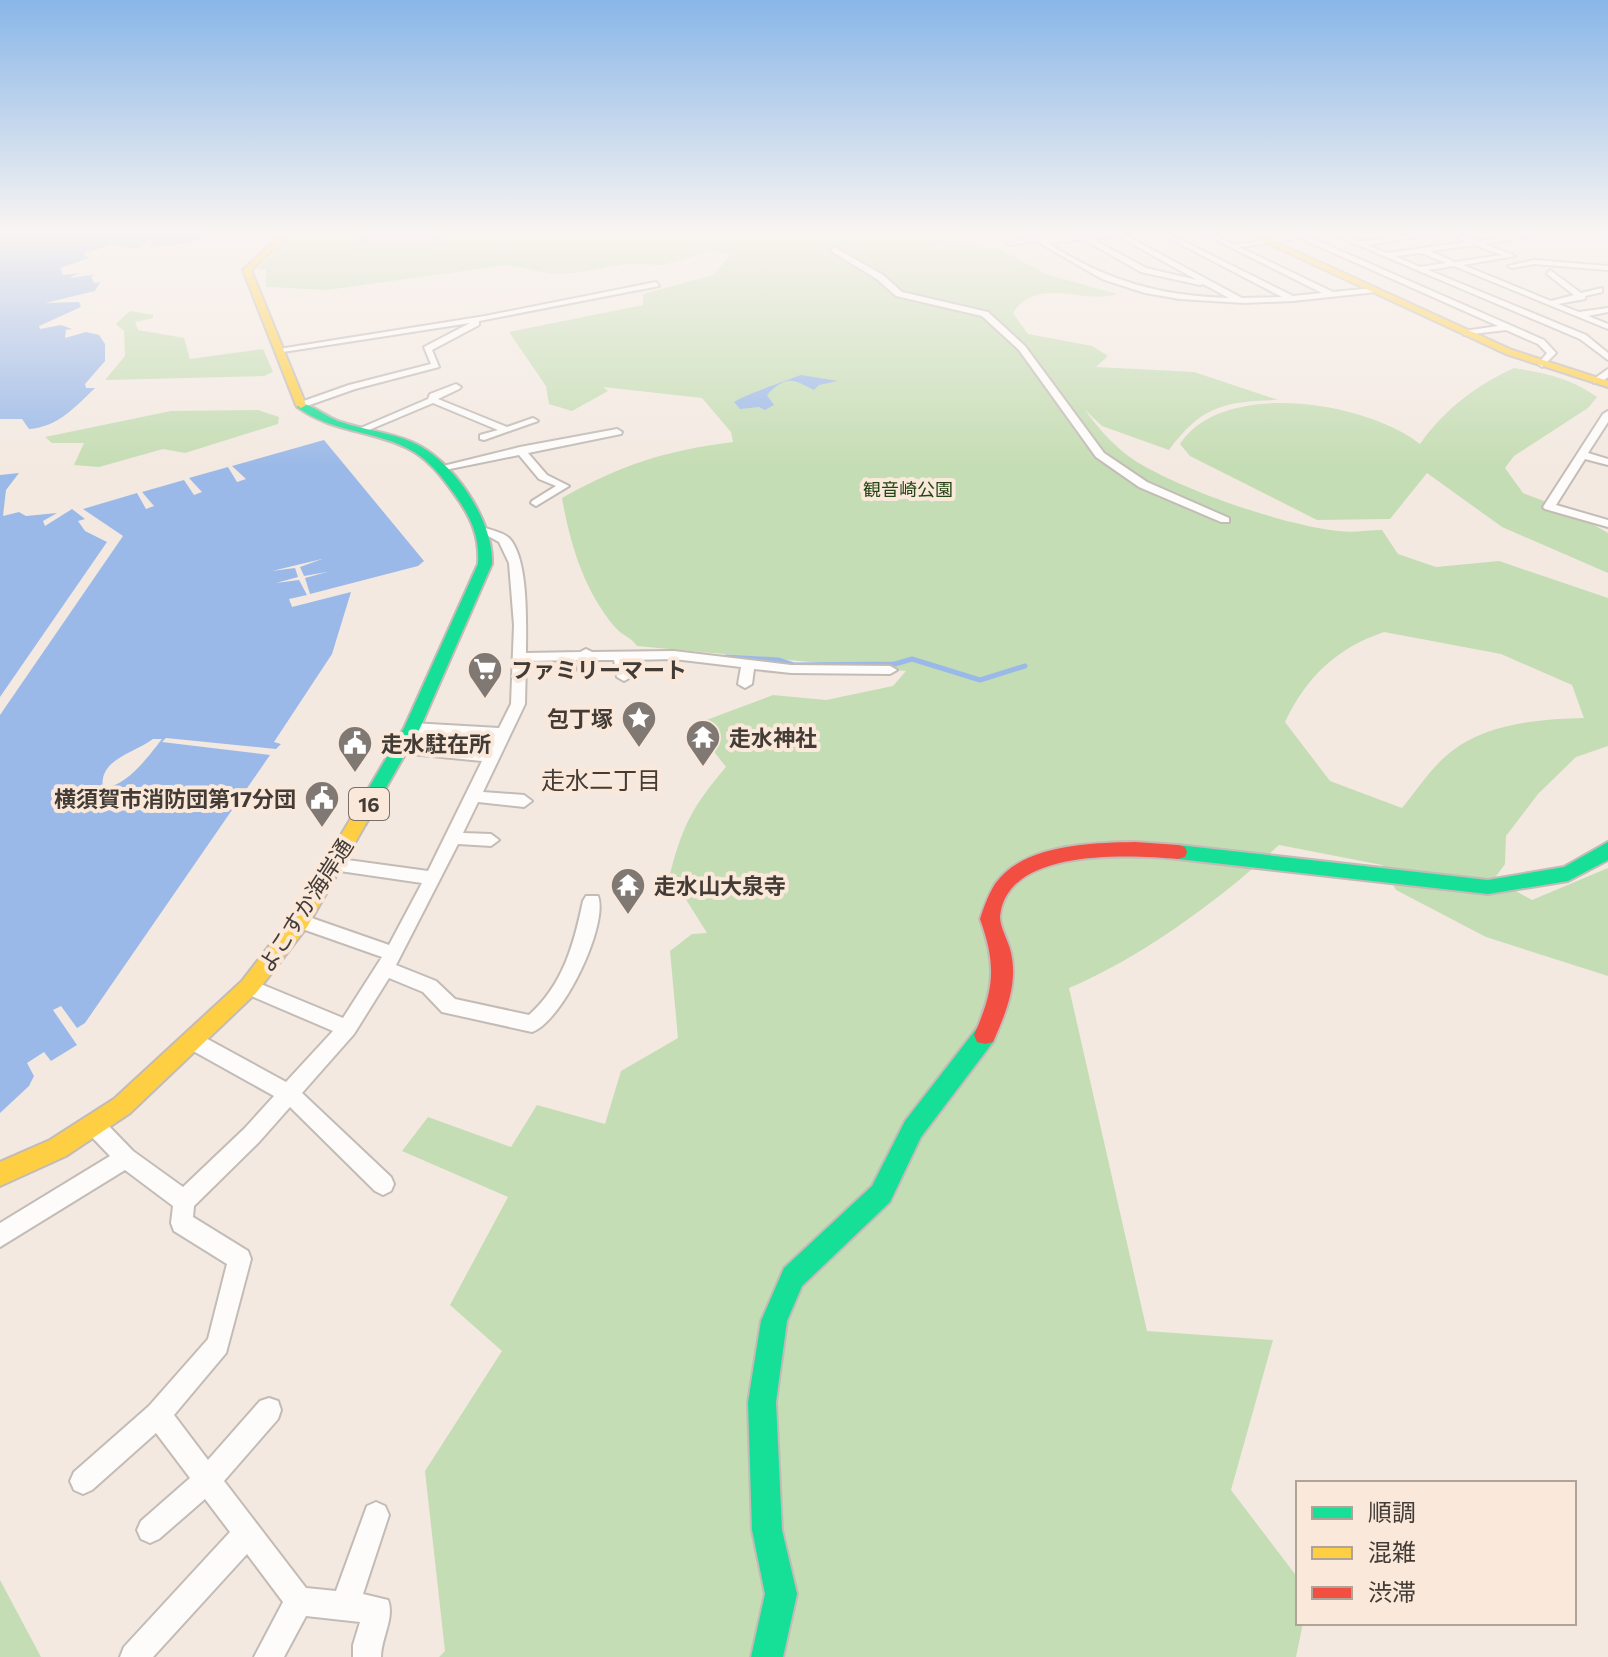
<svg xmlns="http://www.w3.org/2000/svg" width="1608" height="1657" viewBox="0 0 1608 1657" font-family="Commissioner,'Noto Sans JP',sans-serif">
  <rect width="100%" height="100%" fill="#f3e9e1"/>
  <g fill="#c5ddb4" fill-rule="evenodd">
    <path d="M293,234H954L955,240L935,248L959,245L999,249L1046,274L1117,294C1084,305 1037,275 1013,313L1028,334L1092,346L1108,356L1096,367L1194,372L1278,400C1225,401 1201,406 1169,450L1102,426L1085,410C1099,429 1116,449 1137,462C1185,491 1283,525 1339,531C1353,533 1368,530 1382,530L1398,554L1436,567L1499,561L1608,598V746L1576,757L1538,794L1506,836L1505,864L1494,879L1532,900L1608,868V976L1486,937L1396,890L1382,865L1279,845C1221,899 1142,957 1069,988L1147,1331L1273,1340L1231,1490L1298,1578V1623H1303L1296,1657H439L445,1651L425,1471L502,1351L450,1305L508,1197L402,1151L428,1117L511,1147L537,1105L605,1124L621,1071L678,1038L670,951L692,934L707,933L670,874C683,824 693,806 726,767L693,725L773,695L826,700L893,686L906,671L637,646C631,637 621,635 614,626C584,590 570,544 562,498C623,464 664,451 733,442L731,432L702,398L603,387L608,391L572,411L549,404L546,386L509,332L643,305V294L713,275L730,255L710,252L663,265L625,264L577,273L552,274L507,265L327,290L266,287V270L257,269ZM1384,632L1501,654L1572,685L1584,718C1540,719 1488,723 1452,751C1433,765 1417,790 1402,808L1330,781L1285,722C1307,676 1337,648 1384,632Z"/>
    <polygon points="130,311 153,315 153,318 135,322 138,330 184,338 190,359 263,349 273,372 264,376 105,380 125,356 124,331 116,324"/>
    <path d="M1514,368C1545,373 1571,378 1597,397L1588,408L1514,456L1505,468L1523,493L1568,510L1608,533V573L1502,527L1427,473L1390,519L1317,520L1190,456L1180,444C1223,378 1367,402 1420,444C1444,410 1475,386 1514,368Z"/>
    <polygon points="258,410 279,417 278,424 185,453 163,449 99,467 74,465 84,443 52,443 45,437 171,411"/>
    <polygon points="0,1580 41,1657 0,1657"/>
  </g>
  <g fill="#9bb9e8" fill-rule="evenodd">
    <path d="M0,234H220L183,244L146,247L154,243L147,241L137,249L112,244L83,254L89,258L60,268L63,275L80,273L69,278L92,275H95L91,277L94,283L100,282L95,291L45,303L79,302L81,307L39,326L40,329L61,325L72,329L66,330L65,338L86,332L99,335L105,344V361L85,384L86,388H95C75,407 58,427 29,429L22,419H0Z"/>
    <path d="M801,375L838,381L819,385L814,390C795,381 788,373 767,395L774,405L765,410L759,407L740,409L734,402C746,394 786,381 801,375Z"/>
    <path d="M324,440L424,561L418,566L310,594L305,578L327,572L304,576L300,567L322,559L272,571L295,568L298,577L276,583L299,580L307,595L289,599L292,607L351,592L332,654L274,742L281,744L276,749L166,738L162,742L270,755L85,1023L77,1028L61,1006L53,1010L77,1045L51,1061L44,1052L27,1063L34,1076L29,1086L0,1113V715L123,536L83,509L137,493L146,509L154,506L142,492L184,480L194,495L202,492L189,478L228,467L237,482L246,479L232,466ZM153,739H162C150,754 130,784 103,789C98,759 133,754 153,739Z"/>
    <polygon points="19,473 6,490 3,516 19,512 26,516 57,513 43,521 45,526 72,509 85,519 78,521 85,531 107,542 0,697 0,475"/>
  </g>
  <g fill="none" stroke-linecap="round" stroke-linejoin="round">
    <polyline stroke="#9bb9e8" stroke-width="5" points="726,657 779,660 794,665 895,664 912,659 980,680 1025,666"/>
  </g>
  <polygon fill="#dbd5d4" stroke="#cbc5c4" stroke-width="2" points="369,234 441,234 430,249 356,249"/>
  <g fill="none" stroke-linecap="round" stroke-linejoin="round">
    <g stroke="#c3bbb6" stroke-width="4">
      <g id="street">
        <path d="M1027,234H1034L1042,239L1123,234L1242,298L1282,297L1161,234H1169L1293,296L1322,293L1204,234C1215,233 1223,242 1234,244C1254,245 1288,234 1309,234V237L1544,340L1556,353L1542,367L1538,364L1547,353L1538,344L1506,330L1464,335V331L1498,326L1300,238L1239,247L1333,292L1373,288L1376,292L1293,301L1244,303L1180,299L1145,293L1102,279L1036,241L1010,245L1007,243L1031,238ZM1118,236L1197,280L1146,268L1092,239ZM1083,239L1141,272L1200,285L1203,284L1229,298C1160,296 1106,281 1048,243Z"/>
        <path d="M1332,234C1343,234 1353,241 1363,241C1387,239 1411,233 1435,234L1366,245L1387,253L1467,242L1450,234H1458L1477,241L1543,234L1485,244L1515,256L1463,265L1551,301L1574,295L1547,274L1550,270L1581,293L1602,288V292L1585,296V299L1558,304L1579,312L1608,308V312L1588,316L1608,324V329L1454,266L1428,270L1586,335L1608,353V360L1580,339ZM1475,245L1502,255L1455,262L1430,251ZM1421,253L1446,263L1420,267L1395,256Z"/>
        <polygon points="1602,234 1608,234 1608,241 1606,240"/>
        <polygon points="834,247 883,275 902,292 988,312 1025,346 1104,453 1147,482 1229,518 1229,522 1221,522 1139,487 1096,457 1019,350 982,316 896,296 877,279 831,251"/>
        <polygon points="1534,260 1608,266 1608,270 1534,264 1512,268 1508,266"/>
        <polygon points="656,282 659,286 479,321 479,325 432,350 439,367 355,389 301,408 298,407 298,403 349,385 431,364 424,347 470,323 283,352 279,349 485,316"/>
        <polygon points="1608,369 1608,377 1600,383 1594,383 1594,379"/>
        <polygon points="456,384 461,387 459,389 438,399 507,427 533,418 538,421 484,440 480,439 480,435 498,430 433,403 364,432 356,430 428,399 430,394"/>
        <polygon points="1608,411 1608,422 1588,453 1608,459 1608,465 1585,459 1556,505 1608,520 1608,527 1545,509 1543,507 1603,414"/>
        <polygon points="617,429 622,432 621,434 528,453 547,475 569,486 536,506 531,503 532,501 556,486 539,479 519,455 440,471 435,468 520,447"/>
        <path d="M485,528C492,530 504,533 509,538C529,559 526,625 526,653L580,652L586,649L592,652L674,651L791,665L890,666L897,670L890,674L791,673L754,669L752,684L745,688L738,684L741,667L674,659L628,660L631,677L624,681L617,677L614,660H592V670L585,674L578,670L579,660L526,661L525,704L483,792L524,795L532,801L524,807L478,802L463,833L491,834L499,840L491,846L458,844L396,965L436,981L455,999L529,1015C563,985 574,944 583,901L586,896H598C609,924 563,1021 532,1032L442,1012L423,992L389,978L354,1034L302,1093L391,1177L394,1184L391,1191L383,1195L375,1191L290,1107L259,1142L194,1206L193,1217L248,1251L251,1259L226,1353L174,1415L208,1460L260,1401L269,1398L278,1401L281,1410L278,1419L224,1481L306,1588L336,1591L367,1506L376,1502L385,1506L389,1515L363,1594L388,1600C395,1618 381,1638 381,1657H353V1645L360,1622L306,1616L284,1657H254L283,1602L247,1554L153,1657H120L124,1647L230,1532L205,1499L159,1539L150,1543L141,1539L137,1530L141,1521L190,1478L156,1433L92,1490L83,1494L74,1490L70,1481L74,1472L149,1406L208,1339L227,1264L174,1231L171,1223L173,1206L125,1170L0,1247V1223L110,1156L88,1133L85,1126L88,1119L95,1116L102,1119L133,1151L183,1187L245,1128L274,1096L186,1047L183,1041L186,1035L193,1033L200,1035L286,1082L333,1031L242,992L240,987L242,982L249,979L256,982L343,1018L382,957L294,926L291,921L294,916L300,914L389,945L422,883L333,870L327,868L325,864L327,860L333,858L428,871L482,761L401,753L394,748L401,743L487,752L494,737L412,733L405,728L412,723L499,728L511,704L514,625L509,563L499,542L479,531Z"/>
      </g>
    </g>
    <g stroke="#c3bbb6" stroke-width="4">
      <g id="fast">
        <path d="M297,403C310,402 327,418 341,422C364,430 389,432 412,442C452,459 494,520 492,564L420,728L365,825L359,826L350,820L404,728L478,564C480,537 471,517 455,495C442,477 428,458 407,448C371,430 331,432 297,407Z"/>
        <polygon points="1608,842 1608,860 1568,881 1488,894 1178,859 1171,857 1169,852 1171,847 1178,845 1488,880 1564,867"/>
        <polygon points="985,1026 993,1028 996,1035 993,1042 921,1137 890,1202 802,1286 787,1321 776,1402 782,1530 797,1594 783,1657 751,1657 765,1594 752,1530 748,1402 761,1321 784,1268 872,1186 905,1121 977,1028"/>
      </g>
    </g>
    <g stroke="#c3bbb6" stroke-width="4">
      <g id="slow">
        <polygon points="282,234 290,234 251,270 306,405 301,408 296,405 243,270"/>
        <polygon points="1248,234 1258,234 1512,350 1608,381 1608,387 1506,354"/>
        <polygon points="359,814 365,815 368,820 365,825 307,927 256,993 130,1113 66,1156 0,1186 0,1162 50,1140 114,1099 242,981 293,915 353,815"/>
      </g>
    </g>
    <g stroke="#c3bbb6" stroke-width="4">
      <path id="jam" d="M1135,842L1178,845L1185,847L1187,852L1185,857L1178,859C1130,855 1006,847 1000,917C1000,928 1009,942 1011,953C1018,984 1006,1013 993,1042L985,1044L977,1042L974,1035C994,990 997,966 980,919C984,907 988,895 995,884C1023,844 1091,843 1135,842Z"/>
    </g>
    <use href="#street" fill="#fdfcfa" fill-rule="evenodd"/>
    <use href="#fast" fill="#16e098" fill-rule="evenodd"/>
    <use href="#slow" fill="#ffcf43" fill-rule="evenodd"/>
    <use href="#jam" fill="#f24e42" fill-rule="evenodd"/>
  </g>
  <linearGradient id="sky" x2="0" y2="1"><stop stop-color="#89b6e8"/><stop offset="0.5" stop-color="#faf5f2"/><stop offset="1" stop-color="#faf5f2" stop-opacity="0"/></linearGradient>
  <rect width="1608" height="466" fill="url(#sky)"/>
  <defs>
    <g id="supermarket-pin" transform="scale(1.8)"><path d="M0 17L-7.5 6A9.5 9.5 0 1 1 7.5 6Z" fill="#807872" stroke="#fae8da"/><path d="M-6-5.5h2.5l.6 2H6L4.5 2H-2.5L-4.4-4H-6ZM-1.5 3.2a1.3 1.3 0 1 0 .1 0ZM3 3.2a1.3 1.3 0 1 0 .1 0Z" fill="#fff"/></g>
    <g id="sight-pin" transform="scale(1.8)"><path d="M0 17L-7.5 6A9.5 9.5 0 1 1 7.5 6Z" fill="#807872" stroke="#fae8da"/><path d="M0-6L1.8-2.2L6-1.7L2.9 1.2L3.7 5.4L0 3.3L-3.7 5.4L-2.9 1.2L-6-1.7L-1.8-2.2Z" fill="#fff"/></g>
    <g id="temple-pin" transform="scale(1.8)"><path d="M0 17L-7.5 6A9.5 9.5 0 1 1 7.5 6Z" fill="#807872" stroke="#fae8da"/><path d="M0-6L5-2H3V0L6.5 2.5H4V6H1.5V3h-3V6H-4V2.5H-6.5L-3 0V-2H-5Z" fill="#fff"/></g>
    <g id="civic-pin" transform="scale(1.8)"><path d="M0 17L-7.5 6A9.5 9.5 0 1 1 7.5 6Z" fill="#807872" stroke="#fae8da"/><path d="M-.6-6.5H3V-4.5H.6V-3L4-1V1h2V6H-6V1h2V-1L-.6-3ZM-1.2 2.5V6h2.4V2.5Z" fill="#fff"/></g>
  </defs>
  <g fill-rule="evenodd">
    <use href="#supermarket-pin" x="485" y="669"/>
    <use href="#sight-pin" x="639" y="718"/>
    <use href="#temple-pin" x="703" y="737"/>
    <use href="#civic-pin" x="355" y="743"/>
    <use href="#civic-pin" x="322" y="798"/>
    <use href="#temple-pin" x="628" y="885"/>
  </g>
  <g text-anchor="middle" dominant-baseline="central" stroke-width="8" stroke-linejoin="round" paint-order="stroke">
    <g font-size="18" fill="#224615" stroke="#fae8da">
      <text x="908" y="489">観音崎公園</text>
    </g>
    <rect fill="#fae8da" stroke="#796f67" stroke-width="2" x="349" y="788" width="40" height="32" rx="6"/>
    <g font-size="20" font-weight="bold" fill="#423b36">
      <text x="369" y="804">16</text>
    </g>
    <g font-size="22" font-weight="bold" fill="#423b36" stroke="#fae8da" text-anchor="start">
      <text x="511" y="669">ファミリーマート</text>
      <text x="613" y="718" text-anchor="end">包丁塚</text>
      <text x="729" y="737">走水神社</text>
      <text x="381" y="743">走水駐在所</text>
      <text x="296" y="798" text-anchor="end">横須賀市消防団第17分団</text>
      <text x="654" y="885">走水山大泉寺</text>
    </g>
    <g font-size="22" fill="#423b36" stroke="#fae8da">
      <text transform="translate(305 905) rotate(-57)">よこすか海岸通</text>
    </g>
    <g font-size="24" fill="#423b36" stroke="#fae8da">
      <text x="601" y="779">走水二丁目</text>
    </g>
  </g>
  <rect x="1296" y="1481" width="280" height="144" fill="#fae8da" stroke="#b0a398" stroke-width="2"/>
  <rect x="1312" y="1507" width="40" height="12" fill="#16e098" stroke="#b0a398" stroke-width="2"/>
  <text x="1368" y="1521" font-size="24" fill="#423b36">順調</text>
  <rect x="1312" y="1547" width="40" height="12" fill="#ffcf43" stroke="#b0a398" stroke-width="2"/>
  <text x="1368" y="1561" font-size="24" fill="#423b36">混雑</text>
  <rect x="1312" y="1587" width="40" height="12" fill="#f24e42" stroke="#b0a398" stroke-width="2"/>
  <text x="1368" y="1601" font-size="24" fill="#423b36">渋滞</text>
</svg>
